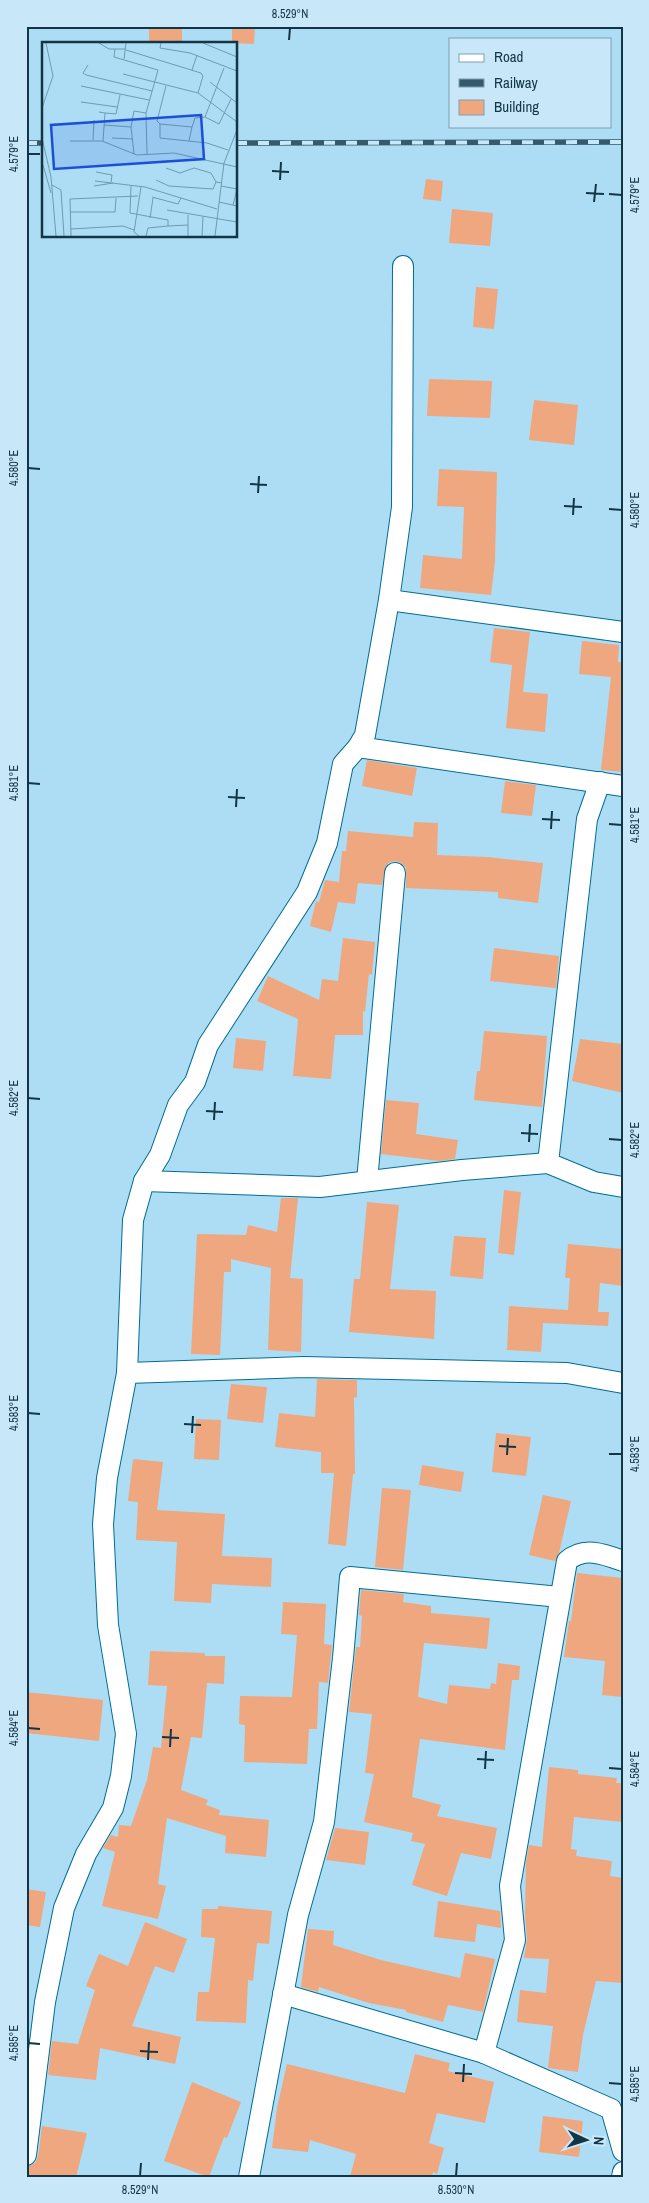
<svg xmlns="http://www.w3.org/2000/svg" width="649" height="2203" viewBox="0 0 649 2203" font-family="'Archivo Narrow',sans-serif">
  <rect width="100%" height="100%" fill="#adddf5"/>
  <g fill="#eea77f">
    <rect x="149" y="26" width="33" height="18"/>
    <polygon points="232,26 255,26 254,44 232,43"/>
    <polygon points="426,179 443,181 441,201 423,199"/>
    <polygon points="452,209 493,213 490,246 449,243"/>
    <polygon points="476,287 498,289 494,329 473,327"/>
    <polygon points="429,379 492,381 490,418 427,416"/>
    <polygon points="534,400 578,405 574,445 529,440"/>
    <polygon points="439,469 497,472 495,562 491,595 420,588 423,555 462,559 464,507 437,506"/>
    <polygon points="494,628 530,632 523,692 548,694 545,732 506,728 512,665 490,662"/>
    <polygon points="582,641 619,645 618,662 623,662 623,772 601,770 611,677 579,674"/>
    <polygon points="367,760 417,768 412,796 362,786"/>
    <polygon points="505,781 536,785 532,816 501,813"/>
    <polygon points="414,822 438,823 437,855 488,857 543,863 538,903 498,898 498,892 406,888 406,868 401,863 396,861 390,862 385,867 382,885 358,883 355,904 338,902 331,932 310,926 316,901 319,902 325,880 339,882 342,851 346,851 348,831 413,837"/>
    <polygon points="343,938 375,942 372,975 369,974 365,1012 363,1011 363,1035 335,1035 331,1079 293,1076 298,1019 257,1001 268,976 319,1000 322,979 338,981"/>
    <polygon points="494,948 559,956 556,988 490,981"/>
    <polygon points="484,1031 547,1036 542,1107 474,1100 477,1071 480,1071"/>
    <polygon points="236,1038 266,1041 263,1071 233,1068"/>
    <polygon points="580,1039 623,1044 623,1093 572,1081"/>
    <polygon points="386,1100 419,1103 416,1134 458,1140 455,1159 439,1161 381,1154"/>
    <polygon points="504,1190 521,1192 514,1255 498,1253"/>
    <polygon points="281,1198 298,1198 290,1278 303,1279 301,1352 268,1350 271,1268 231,1259 231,1272 224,1272 220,1355 191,1354 197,1234 246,1235 248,1225 277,1232"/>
    <polygon points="367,1202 399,1205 390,1289 436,1291 434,1339 349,1332 354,1279 360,1279"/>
    <polygon points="454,1236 486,1238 483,1279 450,1276"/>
    <polygon points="568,1244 623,1249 623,1286 600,1283 598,1312 609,1312 608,1326 543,1323 541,1352 507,1350 509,1306 568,1310 570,1278 565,1278"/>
    <polygon points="317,1379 357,1380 357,1398 354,1397 355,1474 353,1474 346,1546 328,1544 334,1473 321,1473 321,1452 275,1447 279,1413 315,1417"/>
    <polygon points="231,1384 267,1387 263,1423 227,1419"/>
    <polygon points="196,1419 221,1420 219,1460 194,1459"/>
    <polygon points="496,1433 531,1437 526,1476 492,1472"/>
    <polygon points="133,1459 163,1462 157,1510 225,1514 222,1556 272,1558 271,1587 212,1584 211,1603 174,1601 177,1542 136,1540 138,1502 128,1501"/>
    <polygon points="422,1465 464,1472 461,1492 419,1485"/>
    <polygon points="382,1488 411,1490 403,1570 375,1567"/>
    <polygon points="543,1495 571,1501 559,1553 555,1561 529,1555"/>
    <polygon points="577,1573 623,1578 623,1697 602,1695 605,1661 564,1657 569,1621 571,1621"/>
    <polygon points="361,1590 404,1594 403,1602 431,1606 431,1613 490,1618 487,1649 424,1643 418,1697 447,1704 449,1685 490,1689 491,1683 496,1684 498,1663 520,1666 519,1680 512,1680 505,1750 420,1739 412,1797 441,1805 437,1816 497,1828 491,1859 461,1853 447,1896 412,1885 425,1844 411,1841 413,1833 364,1822 374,1774 365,1773 372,1714 349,1712 356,1647 360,1647 362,1616 359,1615"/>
    <polygon points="283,1602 326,1604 324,1644 332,1645 328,1683 319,1682 317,1729 309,1729 307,1764 244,1762 245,1725 239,1724 240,1696 292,1697 297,1635 281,1634"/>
    <polygon points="150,1651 205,1653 205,1656 225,1656 224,1684 207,1683 202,1738 191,1737 181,1790 208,1800 206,1805 220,1810 219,1815 269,1820 266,1857 225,1853 226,1836 167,1818 158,1884 166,1886 158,1919 102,1906 115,1852 103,1848 111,1835 118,1837 119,1825 131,1826 147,1780 153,1747 161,1748 167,1686 148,1685"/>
    <polygon points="26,1692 103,1700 99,1741 26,1733"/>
    <polygon points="549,1767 578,1770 578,1774 617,1778 616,1783 623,1783 623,1822 574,1817 571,1849 577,1850 576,1856 612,1861 610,1876 623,1878 623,1983 596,1981 583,2035 578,2072 548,2068 553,2026 517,2022 520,1990 546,1993 549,1959 524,1958 527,1939 525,1916 526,1862 529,1845 542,1847"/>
    <polygon points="335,1828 369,1832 365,1865 326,1860"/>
    <polygon points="26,1889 46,1892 40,1927 26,1925"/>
    <polygon points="438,1901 500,1911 501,1928 477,1924 475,1942 434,1937"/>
    <polygon points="218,1906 272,1911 269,1944 257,1943 253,1981 248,1980 246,2023 196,2021 198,1992 209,1992 215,1938 201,1937 202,1909 218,1909"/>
    <polygon points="145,1922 187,1939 174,1973 155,1966 132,2026 181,2037 175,2064 100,2048 96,2080 48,2075 52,2041 78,2044 95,1990 86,1986 99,1954 128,1966"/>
    <polygon points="308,1929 334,1931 333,1945 381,1960 460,1978 465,1953 495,1959 483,2012 448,2005 443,2022 406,2012 406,2010 369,2003 319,1987 318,1992 301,1987"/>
    <polygon points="415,2054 450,2063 448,2071 494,2082 485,2123 437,2113 429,2143 444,2148 437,2174 433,2172 432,2177 350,2177 356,2154 310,2140 308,2152 272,2148 277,2108 287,2064 405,2093"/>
    <polygon points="192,2082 241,2102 227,2138 224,2137 209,2177 164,2161"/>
    <polygon points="543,2116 583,2121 579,2157 539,2152"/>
    <polygon points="42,2126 87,2133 76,2177 26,2177 26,2167 35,2163 38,2157"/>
  </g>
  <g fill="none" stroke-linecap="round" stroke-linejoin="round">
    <g stroke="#016d91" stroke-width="22">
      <g id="street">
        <polyline points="389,600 623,632"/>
        <polyline points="358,747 623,786"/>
        <polyline points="600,782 587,819 548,1163 594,1182 623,1187"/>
        <polyline points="144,1181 320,1187 462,1170 548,1163"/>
        <polyline points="367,1181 395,873"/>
        <polyline points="127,1373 304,1367 567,1373 623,1383"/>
        <path d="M283,1994L484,2053L515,1940L510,1886L567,1561C584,1546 604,1554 623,1561"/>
        <polyline points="484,2053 611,2109 623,2151"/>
        <polyline points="26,2155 45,2002 64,1908 86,1854 113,1808 121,1776 126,1734 108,1625 103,1524 107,1478 127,1373 133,1220 144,1181 160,1155 178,1105 195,1082 208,1045 307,892 327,843 343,764 358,747 365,735 389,600 402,507 403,266"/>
        <polyline points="249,2177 298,1915 324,1822 343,1658 350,1577 560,1597"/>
        <polyline points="622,2177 623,2172"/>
      </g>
    </g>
    <use href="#street" stroke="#fff" stroke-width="20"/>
    <g stroke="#345a6c" stroke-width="5.5">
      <g id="rail">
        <polyline points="26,143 44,143"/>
        <polyline points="236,143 623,142"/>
      </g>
    </g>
    <use href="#rail" stroke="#c8e7f8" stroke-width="4" stroke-dasharray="11" stroke-linecap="butt"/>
  </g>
  <path fill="none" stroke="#123646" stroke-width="2" d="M289,40L290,28M28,154H40M272,171L289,172M280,180L281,162M586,193L604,194M609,194L622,195M594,202L596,184M28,468L40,469M250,484L267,485M258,493L259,476M564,506L582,507M609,509L622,510M573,515L574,498M28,783L40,784M228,797L245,798M236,807L237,789M542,819L560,820M609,824L622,825M551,829L552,811M28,1098L40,1099M206,1111L223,1112M214,1120L215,1102M521,1133L538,1134M609,1139L622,1140M529,1142L530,1124M28,1413L40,1414M184,1424L201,1425M192,1433L193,1416M499,1446L516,1447M609,1454H622M507,1455L508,1438M28,1728L40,1729M162,1737L179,1738M170,1747L171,1729M477,1759L494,1760M609,1768L622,1769M485,1769L486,1751M28,2043L40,2044M140,2051L158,2052M148,2060L149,2042M455,2073L472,2074M463,2082L464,2064M609,2083L622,2084M140,2176L141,2163M456,2176L457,2163"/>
  <g transform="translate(42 42)">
    <rect width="195" height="195" fill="#adddf5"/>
    <path fill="none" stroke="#6f9aaf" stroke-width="1" d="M57,1L67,7H83M119,1L118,6L148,11L195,29M161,1L195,15M73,7L72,15L116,28L104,71L105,112M84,8L159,31L161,34L156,51M82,17L84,1M46,23L41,31L44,33L110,49M150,28L155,13M81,32L156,51L195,80M168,40L195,61M39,44L107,58M124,44L115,79L118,82V96L165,101L186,108M39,60L75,65M0,66L11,34L4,1M57,70L63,71L61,99M63,71L74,72L78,53M163,75L177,82L189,57M118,82L150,85L147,99M62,83L89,85L92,69L104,71M89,85L92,112M150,85L153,76L163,75L182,26M0,96L9,135L14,194M70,96L91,97M51,98L52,78M28,99H60L95,113L132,111L195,125M1,123L9,151M124,126L138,131L152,126L169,131L174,140L180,141M54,130L70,133L69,140M114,138L127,144L171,147L174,140M53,139L103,145L175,167M10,143L19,148L22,194M52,144L71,141M89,144L88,171L126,178V184L146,183M179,144L195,147M110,155L136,162L139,156M177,160L195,164M191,163L195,147M125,168L195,180M28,170H73L74,156M108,176L111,156M29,187L81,184L92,188M29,194L28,157L96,154M97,194L92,190L99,145M104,194L106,186L126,184M146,194V173M160,194L161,175M173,194L182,121L195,88"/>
    <path fill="#1d4ed8" fill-opacity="0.15" stroke="#1d4ed8" stroke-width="2.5" d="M159,73L162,117L12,127L9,83Z"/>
    <rect width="195" height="195" fill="none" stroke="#123646" stroke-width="2.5"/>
  </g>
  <rect width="649" height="2203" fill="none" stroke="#c8e7f8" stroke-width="55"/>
  <rect x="449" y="38" width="162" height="90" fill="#c8e7f8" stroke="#7fa0b1"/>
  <rect x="459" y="54" width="25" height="8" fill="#ffffff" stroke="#7fa0b1"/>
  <text x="494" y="62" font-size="15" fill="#123646">Road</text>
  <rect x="459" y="79" width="25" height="8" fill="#345a6c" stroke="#7fa0b1"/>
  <text x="494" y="88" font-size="15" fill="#123646">Railway</text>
  <rect x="459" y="100" width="25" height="15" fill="#eea77f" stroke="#7fa0b1"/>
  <text x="494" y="112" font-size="15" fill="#123646">Building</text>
  <g transform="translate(586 2140) rotate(94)" stroke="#c8e7f8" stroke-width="4" paint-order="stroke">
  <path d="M0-4L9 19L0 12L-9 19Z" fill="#123646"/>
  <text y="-8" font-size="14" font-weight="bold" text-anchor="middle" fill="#123646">N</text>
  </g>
  <rect x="28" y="28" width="594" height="2148" fill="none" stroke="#123646" stroke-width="2"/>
  <g font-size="12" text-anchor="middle" fill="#123646">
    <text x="290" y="18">8.529°N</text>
    <text transform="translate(14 154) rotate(-90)" y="4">4.579°E</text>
    <text transform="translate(635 195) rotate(-90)" y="4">4.579°E</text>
    <text transform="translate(14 468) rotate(-90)" y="4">4.580°E</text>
    <text transform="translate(635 510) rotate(-90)" y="4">4.580°E</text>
    <text transform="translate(14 783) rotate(-90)" y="4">4.581°E</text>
    <text transform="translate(635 825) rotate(-90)" y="4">4.581°E</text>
    <text transform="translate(14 1098) rotate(-90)" y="4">4.582°E</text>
    <text transform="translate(635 1140) rotate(-90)" y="4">4.582°E</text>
    <text transform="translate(14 1413) rotate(-90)" y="4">4.583°E</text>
    <text transform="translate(635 1454) rotate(-90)" y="4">4.583°E</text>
    <text transform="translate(14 1728) rotate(-90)" y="4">4.584°E</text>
    <text transform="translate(635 1769) rotate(-90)" y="4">4.584°E</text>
    <text transform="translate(14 2043) rotate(-90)" y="4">4.585°E</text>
    <text transform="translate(635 2084) rotate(-90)" y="4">4.585°E</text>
    <text x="140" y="2194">8.529°N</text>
    <text x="456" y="2194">8.530°N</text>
  </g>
</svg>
